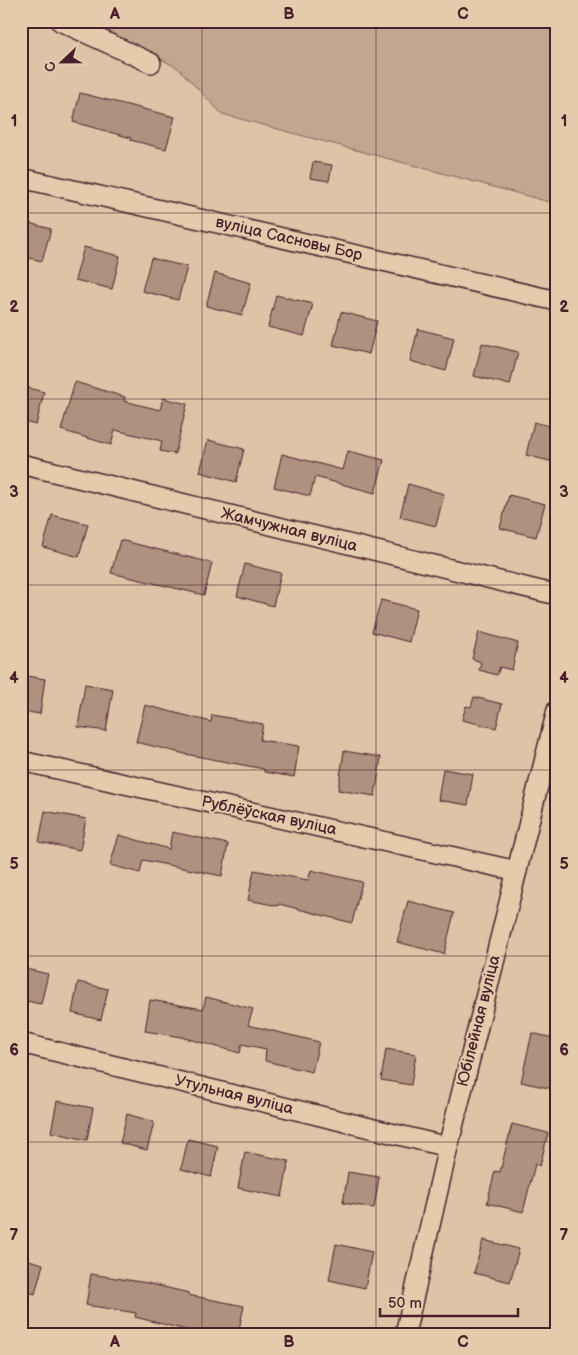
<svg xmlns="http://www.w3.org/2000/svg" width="578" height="1355" viewBox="0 0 578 1355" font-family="'Balsamiq Sans',sans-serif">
  <rect width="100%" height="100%" fill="#dec4a7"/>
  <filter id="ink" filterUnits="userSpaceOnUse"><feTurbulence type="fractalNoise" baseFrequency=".02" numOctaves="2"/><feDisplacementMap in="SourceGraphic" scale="10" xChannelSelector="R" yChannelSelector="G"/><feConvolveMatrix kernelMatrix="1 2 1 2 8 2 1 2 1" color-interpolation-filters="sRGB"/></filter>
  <g filter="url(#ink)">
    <polygon fill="#c3a690" stroke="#86625e" points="88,21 557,21 557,204 222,114 178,68"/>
    <g fill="#b09180" stroke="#4a1f2b">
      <polygon points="80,93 175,117 166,149 130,140 131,138 73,122"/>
      <polygon points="313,162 332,165 329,181 310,178"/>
      <polygon points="25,222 51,229 42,261 21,256 21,236"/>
      <polygon points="84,247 120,256 112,289 75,280"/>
      <polygon points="151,258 187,267 178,300 142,291"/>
      <polygon points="215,273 251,283 242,315 206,306"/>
      <polygon points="276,295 313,304 304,336 268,327"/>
      <polygon points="341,312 377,321 369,354 333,345"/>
      <polygon points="418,329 454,338 446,371 410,361"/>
      <polygon points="482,343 518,352 510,385 474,376"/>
      <polygon points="75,382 125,397 124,401 160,410 163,398 187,404 175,454 160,451 162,441 115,430 111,445 61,430"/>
      <polygon points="21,386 44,392 36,425 21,421"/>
      <polygon points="534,422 557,428 557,463 526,455"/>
      <polygon points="208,440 244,449 236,482 200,472"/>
      <polygon points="348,451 384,460 375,493 315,477 310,496 274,487 282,454 343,470"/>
      <polygon points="408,484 444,494 436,526 400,517"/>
      <polygon points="509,495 545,504 536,537 500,528"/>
      <polygon points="52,515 88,524 79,557 43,547"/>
      <polygon points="120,540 212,563 204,595 111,573"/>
      <polygon points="245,564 281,573 273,606 237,596"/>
      <polygon points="381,600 417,609 409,642 372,632"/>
      <polygon points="479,632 518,643 512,670 500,667 497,675 479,670 481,662 472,659"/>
      <polygon points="21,675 45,679 40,714 21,711"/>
      <polygon points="85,684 113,689 106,731 78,727"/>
      <polygon points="474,697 502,704 496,728 462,720 466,706 471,707"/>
      <polygon points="145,705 211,722 212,715 263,724 260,740 299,746 294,777 264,772 264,769 185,754 136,742"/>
      <polygon points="344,751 381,757 375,796 338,790"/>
      <polygon points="443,769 473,774 468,805 438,800"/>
      <polygon points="45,811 86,819 80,850 39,842"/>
      <polygon points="172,832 228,844 222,876 143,860 140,873 110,865 119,835 169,849"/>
      <polygon points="254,870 308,880 311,870 362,882 352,923 279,904 278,906 248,900"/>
      <polygon points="408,901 454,913 444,954 397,942"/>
      <polygon points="21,968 48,974 41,1004 21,1000"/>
      <polygon points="78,982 108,989 101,1020 72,1013"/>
      <polygon points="206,997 253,1009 248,1025 319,1042 312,1072 265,1061 266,1049 242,1044 240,1053 181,1037 145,1031 150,1000 203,1009"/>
      <polygon points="532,1033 557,1039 557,1090 521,1082"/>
      <polygon points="386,1049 416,1054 411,1085 381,1080"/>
      <polygon points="57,1101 93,1108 87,1140 51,1132"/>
      <polygon points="127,1114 154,1122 147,1150 120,1143"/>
      <polygon points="512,1124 548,1133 540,1166 535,1164 523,1212 487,1203 495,1171 500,1172"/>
      <polygon points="188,1139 218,1146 211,1177 181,1169"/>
      <polygon points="245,1152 289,1161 282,1197 238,1188"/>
      <polygon points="348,1172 379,1177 374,1208 343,1203"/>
      <polygon points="483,1240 519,1249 510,1282 474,1273"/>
      <polygon points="336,1244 372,1252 365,1288 329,1280"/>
      <polygon points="21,1258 43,1264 35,1294 21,1290"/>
      <polygon points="91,1274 147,1283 189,1293 188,1295 244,1306 238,1334 202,1334 135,1317 136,1313 86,1305"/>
    </g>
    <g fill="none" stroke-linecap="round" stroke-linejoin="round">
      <g stroke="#4a1f2b" stroke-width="22">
        <g id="minor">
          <polyline points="60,21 151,63"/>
          <polyline points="21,178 557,301"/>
          <polyline points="21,464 557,595"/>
          <polyline points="21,761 517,871"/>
          <polyline points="21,1043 448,1147"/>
          <polyline points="405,1334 448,1147 557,710"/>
        </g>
      </g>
      <use href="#minor" stroke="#e4cbac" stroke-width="19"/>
    </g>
  </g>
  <path fill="none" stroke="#4a1f2b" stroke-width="1" stroke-opacity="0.55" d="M202,21V1334M376,21V1334M21,213H557M21,399H557M21,585H557M21,770H557M21,956H557M21,1142H557"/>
  <g text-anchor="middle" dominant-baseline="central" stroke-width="4" stroke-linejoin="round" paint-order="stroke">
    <g font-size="16" fill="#4a1f2b" stroke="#e4cbac">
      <text transform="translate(289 239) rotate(13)">вуліца Сасновы Бор</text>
      <text transform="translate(289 530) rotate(14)">Жамчужная вуліца</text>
      <text transform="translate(269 816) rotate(12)">Рублёўская вуліца</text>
      <text transform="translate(479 1021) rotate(-76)">Юбілейная вуліца</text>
      <text transform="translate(234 1095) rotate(14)">Утульная вуліца</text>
    </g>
  </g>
  <rect width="578" height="1355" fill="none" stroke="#e4cbac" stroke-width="55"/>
  <g transform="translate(62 62) rotate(248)" stroke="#e4cbac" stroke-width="4" paint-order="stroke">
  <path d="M0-4L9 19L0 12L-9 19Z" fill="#4a1f2b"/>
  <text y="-8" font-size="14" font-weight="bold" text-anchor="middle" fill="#4a1f2b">С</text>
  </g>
  <path d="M380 1308v8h138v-8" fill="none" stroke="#4a1f2b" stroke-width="2.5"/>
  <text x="388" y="1308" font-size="15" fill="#4a1f2b" stroke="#e4cbac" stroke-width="4" paint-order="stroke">50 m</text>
  <rect x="28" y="28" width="522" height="1300" fill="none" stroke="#4a1f2b" stroke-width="2"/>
  <g font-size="16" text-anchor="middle" font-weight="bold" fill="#4a1f2b">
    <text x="115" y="19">A</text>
    <text x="289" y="19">B</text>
    <text x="463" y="19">C</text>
    <text x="14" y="126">1</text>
    <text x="564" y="126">1</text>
    <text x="14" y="312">2</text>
    <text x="564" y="312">2</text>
    <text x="14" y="497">3</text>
    <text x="564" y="497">3</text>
    <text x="14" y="683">4</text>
    <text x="564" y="683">4</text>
    <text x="14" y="869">5</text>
    <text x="564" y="869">5</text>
    <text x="14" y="1055">6</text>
    <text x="564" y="1055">6</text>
    <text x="14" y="1240">7</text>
    <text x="564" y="1240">7</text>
    <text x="115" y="1347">A</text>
    <text x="289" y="1347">B</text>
    <text x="463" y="1347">C</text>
  </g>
</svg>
